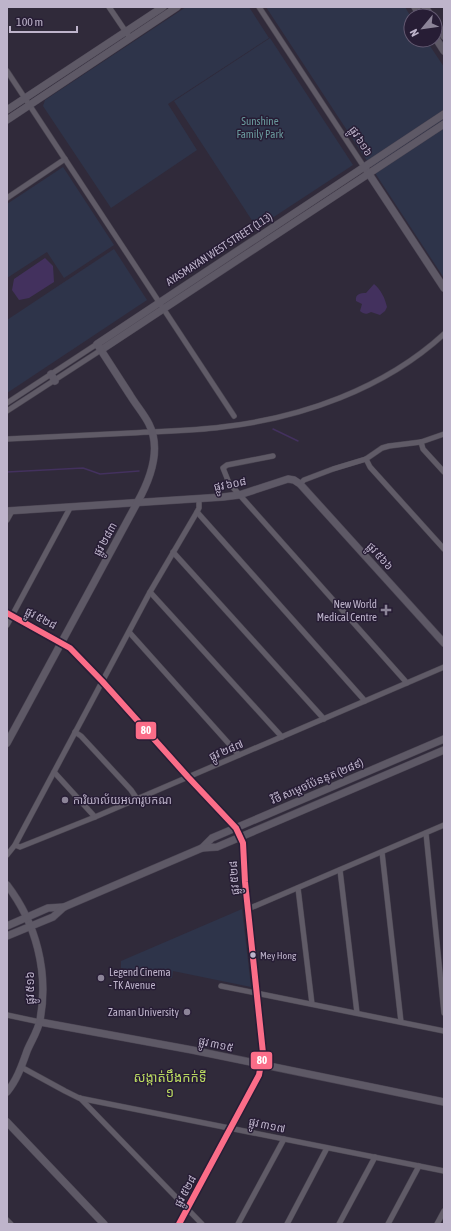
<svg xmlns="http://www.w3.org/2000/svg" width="451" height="1231" viewBox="0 0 451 1231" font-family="'Asap Condensed','Noto Sans Khmer',sans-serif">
  <rect width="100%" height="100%" fill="#302a3a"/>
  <g fill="#2e344a">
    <polygon points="186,7 249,7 269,38 168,104 197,150 111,208 43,106 45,100"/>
    <polygon points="266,7 405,7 411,17 411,40 426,40 444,67 444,278"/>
    <polygon points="270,38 353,165 257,228 174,101"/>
    <polygon points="63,167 114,245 64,278 47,252 7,278 7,204"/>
    <polygon points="114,249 147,300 7,393 7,320"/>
    <polygon points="242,909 251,987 173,971 172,978 121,968 121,961"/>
  </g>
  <g fill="#43315e">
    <polygon points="45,258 53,266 54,282 29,298 19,300 12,290 14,279"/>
    <path d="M374,284C381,290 385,298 387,307L385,311L380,315L371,312C366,315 364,314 360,311L362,304L356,301C355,294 360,293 366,293Z"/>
  </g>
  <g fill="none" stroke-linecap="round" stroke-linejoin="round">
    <g stroke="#43315e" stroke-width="1.5">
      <polyline points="273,429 298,441"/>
      <polyline points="7,472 83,468 100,474 139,471"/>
    </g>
    <g stroke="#4a4551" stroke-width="6">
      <g id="street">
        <polyline points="109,7 130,38"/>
        <polyline points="259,7 364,167"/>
        <polyline points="7,71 234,416"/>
        <polyline points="7,198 65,159"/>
        <polyline points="7,403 97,344"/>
        <polyline points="7,411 101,350"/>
        <path d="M7,439C48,437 90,435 131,433C161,431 192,431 222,427C301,418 384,389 444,334"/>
        <polyline points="421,442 423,449 444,472"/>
        <polyline points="273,456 227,465 223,468 229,483 407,683"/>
        <polyline points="366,459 370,467 444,549"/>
        <polyline points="300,484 304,480 333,469 366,459 382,448 389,446 421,442 444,434"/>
        <polyline points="197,512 365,701"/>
        <polyline points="7,520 12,511"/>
        <polyline points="173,552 324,719"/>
        <polyline points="150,592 282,737"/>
        <polyline points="7,613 70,648 102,681 188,777 236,828"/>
        <polyline points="7,625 70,508"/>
        <polyline points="129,632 239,755"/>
        <polyline points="75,732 81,736 131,790 137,799"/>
        <polyline points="54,772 95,817"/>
        <polyline points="426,833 444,1013"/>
        <polyline points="15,845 20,847 95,817 444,667"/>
        <polyline points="382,852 401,1022"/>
        <polyline points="7,855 15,845 150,592 197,512 199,508 199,500"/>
        <polyline points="340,870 357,1013"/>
        <polyline points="298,888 312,1004"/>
        <polyline points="248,909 444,825"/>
        <polyline points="221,986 444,1031"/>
        <polyline points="7,1015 40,1022"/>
        <polyline points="21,1067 65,1091 79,1098 444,1171"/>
        <polyline points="80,1098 202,1224"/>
        <polyline points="7,1220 11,1224"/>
        <polyline points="238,1224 284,1139"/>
        <polyline points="287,1224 327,1148"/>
        <polyline points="339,1224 375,1157"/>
        <polyline points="388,1224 419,1166"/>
        <polyline points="437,1224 444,1211"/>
      </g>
    </g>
    <g stroke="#4b4553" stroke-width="8">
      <g id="secondary">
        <polyline points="415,7 421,16"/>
        <polyline points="425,7 431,16"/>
        <polyline points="435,22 444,36"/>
        <polyline points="435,37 444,51"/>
        <polyline points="7,110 163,7"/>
        <polyline points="7,120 177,7"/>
        <polyline points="367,171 444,288"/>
        <polyline points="101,350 444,124"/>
        <polyline points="51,374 55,381"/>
        <polyline points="7,511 223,497 239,495 288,479 294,480 300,484 444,643"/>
        <path d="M7,743L137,503C150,480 162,450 149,424C144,414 136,405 130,395C119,378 108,361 97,344L444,114"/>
        <polyline points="202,848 212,838 444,739"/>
        <path d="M7,885C36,923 49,972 40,1020C38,1031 31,1041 27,1051C22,1065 17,1080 7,1092"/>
        <polyline points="7,926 48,908 64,907"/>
        <polyline points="7,936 53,917 64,907 202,848 217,847 444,750"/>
        <polyline points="40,1022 192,1050 444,1102"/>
        <polyline points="7,1122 104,1224"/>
        <polyline points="179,1224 259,1075 263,1053 245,882 243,843 236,828"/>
      </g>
    </g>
    <use href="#street" stroke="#605b67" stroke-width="5"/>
    <use href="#secondary" stroke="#5e5966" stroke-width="7"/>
    <g stroke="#271d35" stroke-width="9">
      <polyline id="bus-1" points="7,613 70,648 102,681 188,777 236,828 243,843 245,882 263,1053 259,1075 179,1224"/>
    </g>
    <use href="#bus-1" stroke="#fb6d88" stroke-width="6"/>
  </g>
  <g fill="#8c8498" stroke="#271d35" stroke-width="1.5">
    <path d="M384 604h4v4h4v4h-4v4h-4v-4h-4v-4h4z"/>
    <circle cx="65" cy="800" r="4"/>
    <circle cx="101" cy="978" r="4"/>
    <circle cx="187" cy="1012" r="4"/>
  </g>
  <circle fill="#beb4cb" stroke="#271d35" stroke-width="1.5" cx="253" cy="955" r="3.5"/>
  <g text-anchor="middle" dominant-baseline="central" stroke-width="3" stroke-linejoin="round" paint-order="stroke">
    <g font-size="10" fill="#beb4cb" stroke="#271d35" text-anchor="start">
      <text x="260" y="955">Mey Hong</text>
    </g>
    <g font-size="11" fill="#6a9a9d" stroke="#271d35">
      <text x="260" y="121">Sunshine<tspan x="260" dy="13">Family Park</tspan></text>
    </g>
    <g font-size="11" fill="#beb4cb" stroke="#271d35">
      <text transform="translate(361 141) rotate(57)">ផ្លូវ ៦១៦</text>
      <text transform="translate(219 249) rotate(-33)">AYASMAYAN WEST STREET (113)</text>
      <text transform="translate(230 484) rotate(-11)">ផ្លូវ ៦០៨</text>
      <text transform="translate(105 539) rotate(-61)">ផ្លូវ ២៨៣</text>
      <text transform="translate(380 556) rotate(48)">ផ្លូវ ៥៦៦</text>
      <text transform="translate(41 618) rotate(28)">ផ្លូវ ៥២៨</text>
      <text transform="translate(226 750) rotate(-23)">ផ្លូវ ២៨៧</text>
      <text transform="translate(317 781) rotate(-23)">វិថី សម្តេចប៉ែននុត (២៨៩)</text>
      <text transform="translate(234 878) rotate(-94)">ផ្លូវ ៥២៨</text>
      <text transform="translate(30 988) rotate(-90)">ផ្លូវ ៥១៦</text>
      <text transform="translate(216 1044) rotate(12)">ផ្លូវ ៣១៥</text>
      <text transform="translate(267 1125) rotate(12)">ផ្លូវ ៣១៧</text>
      <text transform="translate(185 1191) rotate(-62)">ផ្លូវ ៥២៨</text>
    </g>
    <g font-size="11" fill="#beb4cb" stroke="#271d35" text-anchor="end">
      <text x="377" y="604">New World<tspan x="377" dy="13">Medical Centre</tspan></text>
      <text x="73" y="800" text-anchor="start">ការិយាល័យអហារូបកណ</text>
      <text x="109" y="972" text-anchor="start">Legend Cinema<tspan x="109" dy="13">- TK Avenue</tspan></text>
      <text x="179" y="1012">Zaman University</text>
    </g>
    <g font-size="13" fill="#bada60" stroke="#271d35">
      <text x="170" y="1077">សង្កាត់បឹងកក់ទី<tspan x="170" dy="15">១</tspan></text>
    </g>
  </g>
  <g stroke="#271d35" stroke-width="1.5">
    <rect x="135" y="721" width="22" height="19" rx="4" fill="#fb6d88"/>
    <rect x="250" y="1051" width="23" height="19" rx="4" fill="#fb6d88"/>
  </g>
  <g font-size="11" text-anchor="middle" font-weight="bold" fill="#fff">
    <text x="146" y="734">80</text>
    <text x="262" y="1064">80</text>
  </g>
  <rect width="451" height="1231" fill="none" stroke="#beb4cb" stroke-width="16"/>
  <g transform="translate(423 28) rotate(241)"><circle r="19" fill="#271d35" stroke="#635971"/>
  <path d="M0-3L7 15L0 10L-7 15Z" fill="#8c8498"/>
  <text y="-6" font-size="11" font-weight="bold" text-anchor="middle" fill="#beb4cb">N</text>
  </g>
  <path d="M10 26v6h67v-6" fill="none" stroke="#beb4cb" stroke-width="2"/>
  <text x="16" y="26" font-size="12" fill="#beb4cb" stroke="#271d35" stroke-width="3" paint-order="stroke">100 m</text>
</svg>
